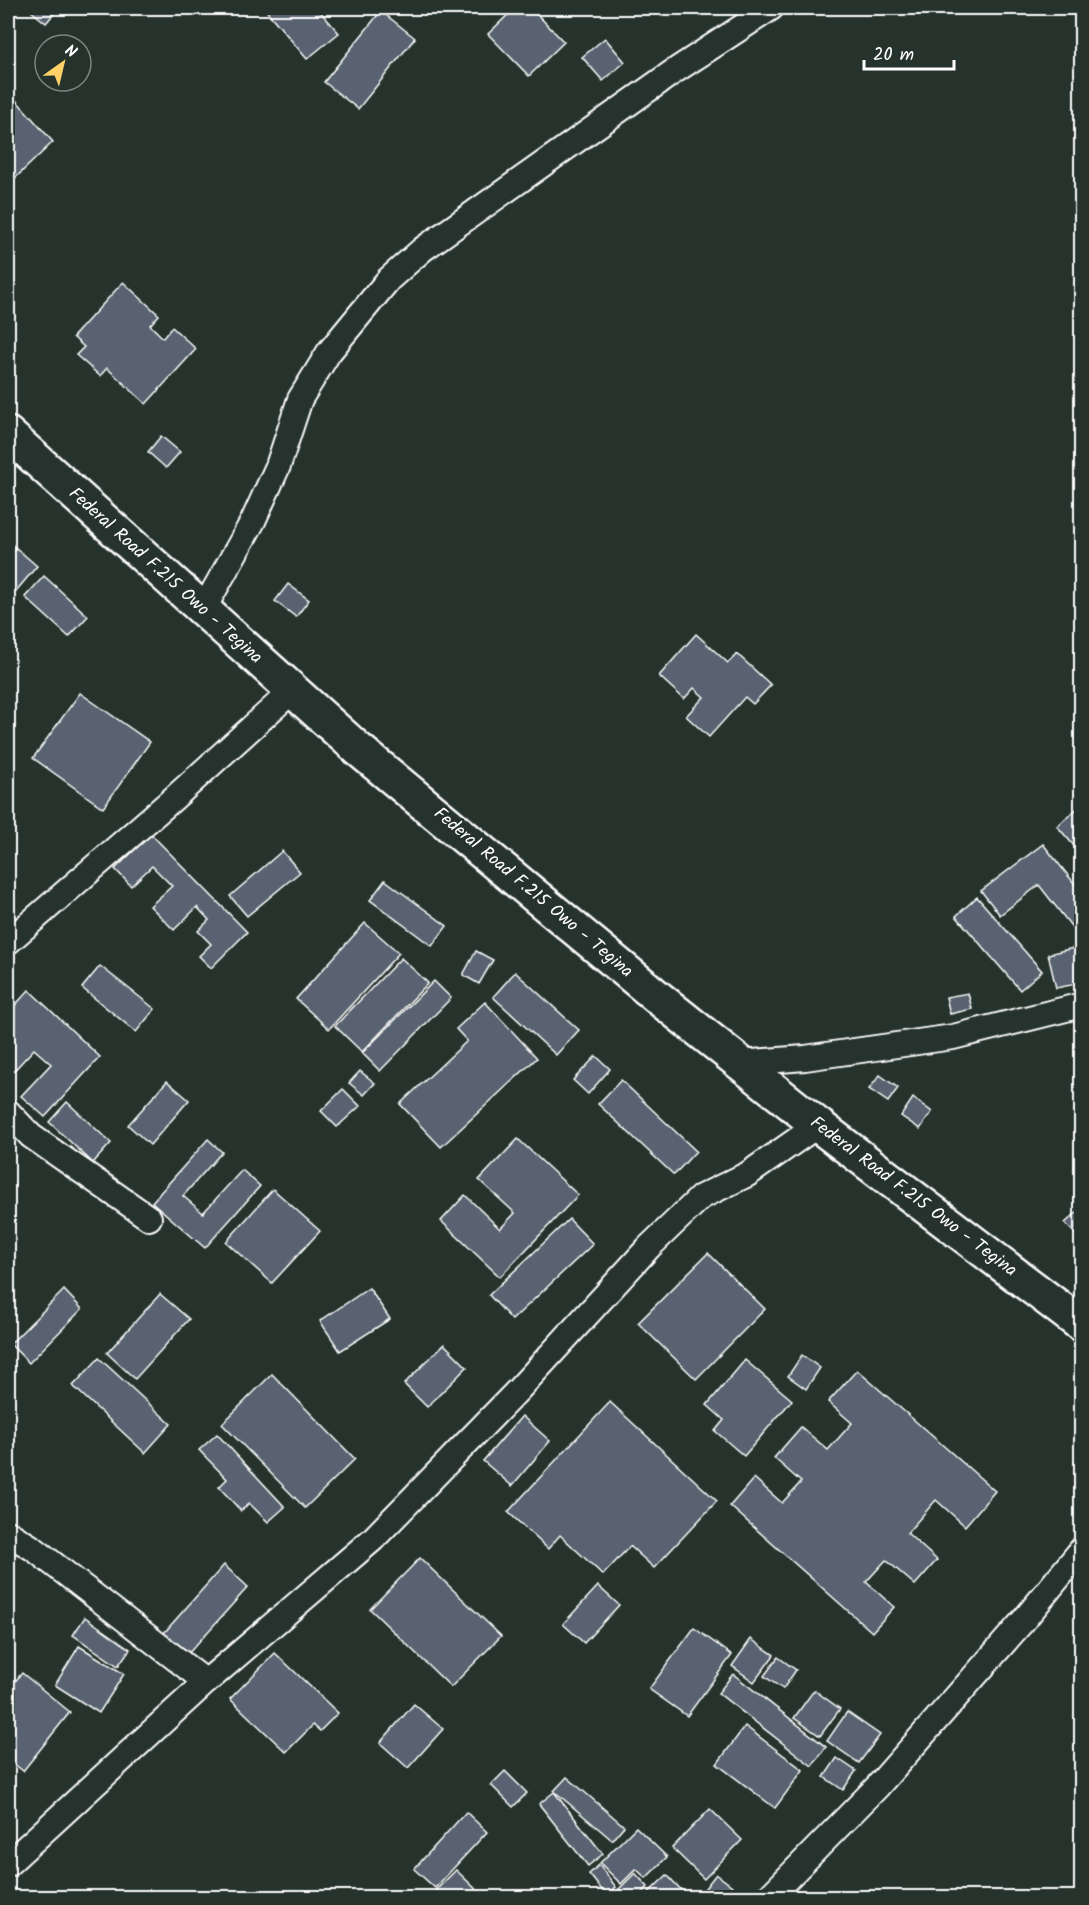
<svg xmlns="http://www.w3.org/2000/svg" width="1089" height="1905" viewBox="0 0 1089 1905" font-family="Kalam,sans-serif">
  <rect width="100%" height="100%" fill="#26332d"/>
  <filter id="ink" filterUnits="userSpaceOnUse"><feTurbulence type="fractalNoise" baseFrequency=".0167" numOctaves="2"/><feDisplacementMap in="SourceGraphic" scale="12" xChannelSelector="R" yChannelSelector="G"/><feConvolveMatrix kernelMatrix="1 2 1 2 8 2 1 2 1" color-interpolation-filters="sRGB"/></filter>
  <g filter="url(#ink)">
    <g fill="#58626f" stroke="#fff" stroke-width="1.5">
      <polygon points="34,8 59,8 46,23 31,11"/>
      <polygon points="264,8 317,8 339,33 307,59"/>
      <polygon points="515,8 531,8 564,42 529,76 488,34"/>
      <polygon points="381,11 415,38 358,109 324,82"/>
      <polygon points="605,38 625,62 603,81 582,57"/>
      <polygon points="8,91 53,142 8,185"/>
      <polygon points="123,282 159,315 150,325 163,338 172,327 196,349 146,404 107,368 100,376 76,355 84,347 73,337"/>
      <polygon points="161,436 180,452 166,468 148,452"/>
      <polygon points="8,541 37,566 16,591 8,584"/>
      <polygon points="44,576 88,616 69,637 25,597"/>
      <polygon points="288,584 309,600 296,617 275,601"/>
      <polygon points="696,634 728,663 737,654 771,685 753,704 745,697 709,737 686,716 704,697 694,688 684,699 659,676"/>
      <polygon points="80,693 150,742 103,808 33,758"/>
      <polygon points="1079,807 1082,809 1082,855 1057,826"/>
      <polygon points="151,834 247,932 211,968 199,956 211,944 198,931 209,920 197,907 174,930 150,906 172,886 152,866 131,886 115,869"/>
      <polygon points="1043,844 1082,893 1082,926 1075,931 1039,885 1000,915 981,891"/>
      <polygon points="282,851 300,872 247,916 230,896"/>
      <polygon points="385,880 447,926 432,946 370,900"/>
      <polygon points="977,897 1042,971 1020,990 956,916"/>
      <polygon points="365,923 399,953 329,1029 296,999"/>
      <polygon points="1082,946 1082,983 1056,988 1048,954"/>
      <polygon points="476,951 493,960 479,984 463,975"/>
      <polygon points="401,958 428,983 362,1052 335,1026"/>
      <polygon points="100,966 155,1009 136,1032 82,988"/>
      <polygon points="515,972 579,1030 556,1055 493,997"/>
      <polygon points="434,981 451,998 380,1071 362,1053"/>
      <polygon points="29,990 100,1057 45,1117 21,1096 51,1064 34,1049 8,1077 8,1013"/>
      <polygon points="968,993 972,1009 950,1014 946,997"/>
      <polygon points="485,1002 537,1058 441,1147 400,1104 467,1041 456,1029"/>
      <polygon points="596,1056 610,1069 588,1094 573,1080"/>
      <polygon points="360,1071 375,1083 364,1095 349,1083"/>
      <polygon points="880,1075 898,1088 888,1102 869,1089"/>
      <polygon points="621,1080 696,1151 674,1175 598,1104"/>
      <polygon points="167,1081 189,1100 150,1145 128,1125"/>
      <polygon points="343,1089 360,1106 337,1127 321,1111"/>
      <polygon points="913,1098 932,1112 920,1129 901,1116"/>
      <polygon points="67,1102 111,1143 93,1163 49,1122"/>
      <polygon points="208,1139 222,1152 183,1196 203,1213 242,1170 260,1186 205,1248 152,1202"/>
      <polygon points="518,1139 578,1195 500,1277 441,1221 465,1195 500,1229 515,1213 479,1180"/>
      <polygon points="273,1189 320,1231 272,1283 226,1242"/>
      <polygon points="1082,1208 1082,1241 1065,1223"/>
      <polygon points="569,1219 593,1244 512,1320 489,1295"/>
      <polygon points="708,1253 765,1309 696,1379 638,1323"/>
      <polygon points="369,1288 390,1319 340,1351 320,1321"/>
      <polygon points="64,1290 82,1309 29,1363 10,1344"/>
      <polygon points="160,1294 189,1319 135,1379 107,1353"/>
      <polygon points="444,1344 467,1367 427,1407 404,1384"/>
      <polygon points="802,1355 820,1368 806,1389 788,1376"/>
      <polygon points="99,1358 171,1424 145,1453 73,1386"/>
      <polygon points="745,1360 792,1400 744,1456 715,1431 724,1420 707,1405"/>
      <polygon points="857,1370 995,1491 965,1526 936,1500 907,1533 937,1560 915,1585 886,1560 866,1582 894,1607 872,1632 730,1506 754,1478 782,1503 801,1482 774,1458 801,1427 828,1450 852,1423 828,1402"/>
      <polygon points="272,1374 355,1459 305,1508 222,1424"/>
      <polygon points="610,1402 717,1501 654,1568 630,1546 603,1575 560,1535 548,1549 508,1512"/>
      <polygon points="522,1416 550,1441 512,1486 483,1461"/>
      <polygon points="217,1434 285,1507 268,1522 249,1503 241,1511 219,1487 227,1479 199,1450"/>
      <polygon points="420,1558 501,1636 451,1687 370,1609"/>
      <polygon points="224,1565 248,1587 187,1655 163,1634"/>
      <polygon points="598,1586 619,1605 584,1643 563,1624"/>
      <polygon points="85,1617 130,1649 118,1666 73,1635"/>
      <polygon points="694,1628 732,1655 687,1716 649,1689"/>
      <polygon points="751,1639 774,1655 754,1682 732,1666"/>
      <polygon points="79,1646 124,1674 99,1713 55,1685"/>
      <polygon points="275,1653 338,1713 320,1731 313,1725 286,1752 230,1699"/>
      <polygon points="778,1657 796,1670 783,1689 764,1676"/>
      <polygon points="22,1673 70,1712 23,1771 8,1759 8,1680 13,1684"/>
      <polygon points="733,1674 826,1747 812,1766 718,1693"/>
      <polygon points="814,1690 840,1709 820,1736 794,1718"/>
      <polygon points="414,1704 443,1729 408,1768 380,1743"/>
      <polygon points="847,1712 880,1735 859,1763 827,1741"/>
      <polygon points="745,1726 803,1770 775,1808 717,1764"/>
      <polygon points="837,1758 856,1771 843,1790 824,1777"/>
      <polygon points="505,1771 527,1793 513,1807 491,1785"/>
      <polygon points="567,1777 624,1826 612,1840 554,1791"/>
      <polygon points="554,1792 603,1854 588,1866 539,1804"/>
      <polygon points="710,1809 742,1840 704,1879 672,1848"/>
      <polygon points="466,1812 487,1832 435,1888 414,1869"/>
      <polygon points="636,1827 667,1857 646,1878 636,1869 621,1884 600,1863"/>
      <polygon points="599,1865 616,1887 606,1895 589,1874"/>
      <polygon points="456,1870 485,1898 444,1898 436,1890"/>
      <polygon points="635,1873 648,1887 638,1898 610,1898"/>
      <polygon points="716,1874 736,1889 730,1898 701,1898 699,1896"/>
      <polygon points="667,1875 689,1898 643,1898"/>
    </g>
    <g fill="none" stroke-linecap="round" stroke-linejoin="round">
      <g stroke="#fff" stroke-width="28">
        <g id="minor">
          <polyline points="203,610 253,521 278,466 300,399 329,352 389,279 423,249 673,72 771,8"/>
          <polyline points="8,942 174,798 292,691"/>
          <polyline points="740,1063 805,1058 953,1037 1082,1005"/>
          <polyline points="8,1112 31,1136 149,1218"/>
          <polyline points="8,1533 34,1549 206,1682"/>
          <polyline points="8,1864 206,1682 373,1539 519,1389 649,1247 701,1197 748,1174 818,1125"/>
          <polyline points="768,1898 877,1787 1023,1621 1082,1549"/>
        </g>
      </g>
      <g stroke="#fff" stroke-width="38">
        <polyline id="primary" points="8,434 358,749 661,1000 818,1125 1082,1325"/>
      </g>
      <use href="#minor" stroke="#26332d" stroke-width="24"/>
      <use href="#primary" stroke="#26332d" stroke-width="33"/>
    </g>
  </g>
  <g text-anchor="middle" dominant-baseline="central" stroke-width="5" stroke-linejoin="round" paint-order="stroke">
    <g font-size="18" fill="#fff" stroke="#26332d">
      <text transform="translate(165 576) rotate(42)">Federal Road F.215 Owo - Tegina</text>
      <text transform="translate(533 893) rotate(40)">Federal Road F.215 Owo - Tegina</text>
      <text transform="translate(913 1197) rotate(37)">Federal Road F.215 Owo - Tegina</text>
    </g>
  </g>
  <rect width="1089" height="1905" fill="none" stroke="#26332d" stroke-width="30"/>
  <rect x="15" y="15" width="1059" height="1875" fill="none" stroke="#fff" stroke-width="2" filter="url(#ink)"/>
  <g transform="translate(63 63) rotate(34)"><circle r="28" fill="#26332d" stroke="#7d8581" stroke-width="1.5"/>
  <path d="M0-4.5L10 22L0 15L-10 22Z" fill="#ffd166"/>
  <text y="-9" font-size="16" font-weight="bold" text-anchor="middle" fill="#ffffff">N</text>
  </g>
  <path d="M864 60v9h90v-9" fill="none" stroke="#ffffff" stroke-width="3"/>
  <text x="873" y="60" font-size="18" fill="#ffffff" stroke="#26332d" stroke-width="4.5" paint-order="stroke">20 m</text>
</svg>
